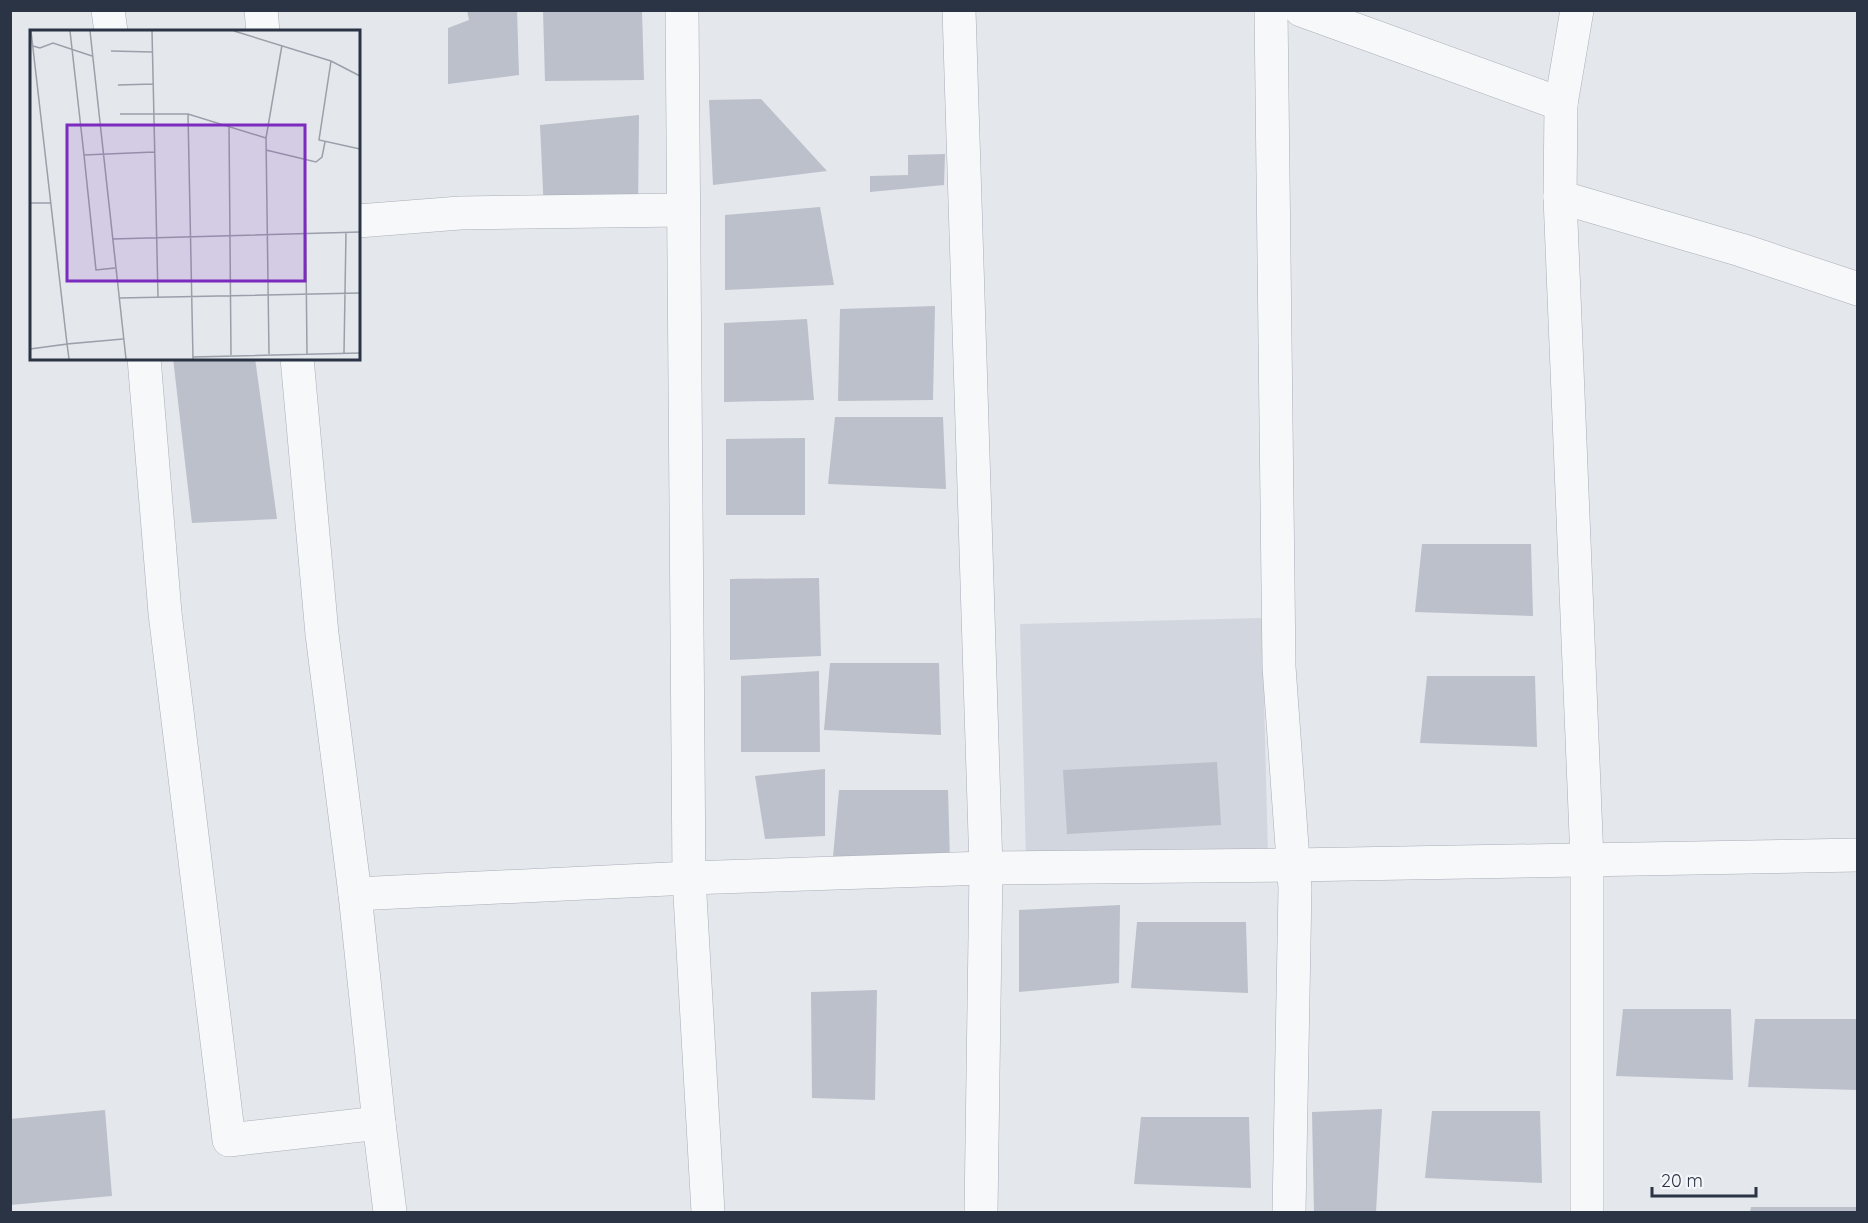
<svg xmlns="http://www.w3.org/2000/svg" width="1868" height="1223" viewBox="0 0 1868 1223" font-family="Quicksand,sans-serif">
  <rect width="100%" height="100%" fill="#e4e7ec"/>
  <polygon fill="#d2d6de" points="1262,618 1268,856 1026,861 1020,624"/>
  <g fill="#bbc0ca">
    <polygon points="467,10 517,10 519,75 448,84 448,28 469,20"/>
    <polygon points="543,10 642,10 644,80 545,81"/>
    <polygon points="761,99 827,171 713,185 709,100"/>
    <polygon points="639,115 638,211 544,212 540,125"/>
    <polygon points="945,154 944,185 870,192 870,176 908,175 908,155"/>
    <polygon points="820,207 834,285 725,290 725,215"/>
    <polygon points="935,306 933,400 838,401 840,309"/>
    <polygon points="807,319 814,400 724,402 724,323"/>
    <polygon points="173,358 255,358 277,519 192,523"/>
    <polygon points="835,417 943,417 946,489 828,484"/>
    <polygon points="805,438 805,515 726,515 726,439"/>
    <polygon points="1422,544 1531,544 1533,616 1415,612"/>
    <polygon points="819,578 821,656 730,660 730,579"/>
    <polygon points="830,663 939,663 941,735 824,730"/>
    <polygon points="819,671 820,752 741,752 741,676"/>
    <polygon points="1427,676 1535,676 1537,747 1420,743"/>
    <polygon points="1217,762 1221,825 1067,834 1063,770"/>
    <polygon points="825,769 825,836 765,839 755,776"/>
    <polygon points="839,790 948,790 950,861 833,857"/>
    <polygon points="1120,905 1119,983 1019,992 1019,910"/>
    <polygon points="1137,922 1246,922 1248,993 1131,988"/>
    <polygon points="877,990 875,1100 812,1098 811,992"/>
    <polygon points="1623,1009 1731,1009 1733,1080 1616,1076"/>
    <polygon points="1755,1019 1858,1019 1858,1090 1748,1087"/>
    <polygon points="1382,1109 1376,1212 1314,1212 1312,1112"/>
    <polygon points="105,1110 112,1196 10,1205 10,1119"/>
    <polygon points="1432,1111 1540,1111 1542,1183 1425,1178"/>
    <polygon points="1141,1117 1249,1117 1251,1188 1134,1184"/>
    <polygon points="1751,1207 1858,1207 1858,1212 1750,1212"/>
  </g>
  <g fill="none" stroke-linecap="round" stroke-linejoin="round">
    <g stroke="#a9aeb7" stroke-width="34">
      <g id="minor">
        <polyline points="108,10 111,32"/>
        <polyline points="261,10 263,32"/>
        <polyline points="682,10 689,878 708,1212"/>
        <polyline points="959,10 986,868 981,1212"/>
        <polyline points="1271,10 1279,667 1295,888 1289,1212"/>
        <polyline points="1301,10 1561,104 1560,197 1587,860 1587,1212"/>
        <polyline points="1561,104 1577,10"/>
        <polyline points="1560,197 1741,250 1858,289"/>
        <polyline points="358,221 460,213 683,210"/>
        <polyline points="144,358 165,613 229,1140 379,1123"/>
        <polyline points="297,358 322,634 355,894 379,1123 390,1212"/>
        <polyline points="355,894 689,878 986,868 1293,865 1858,855"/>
      </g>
    </g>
    <use href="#minor" stroke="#f7f8fa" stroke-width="33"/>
  </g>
  <g transform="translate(30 30)">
    <rect width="330" height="330" fill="#e4e7ec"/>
    <path fill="none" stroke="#9a9fa9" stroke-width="1.5" d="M40,1L54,125L124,122M60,1L96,329M122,1L128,267M204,1L301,31L330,46M3,16L10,18L23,13L62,26M81,21L122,22M301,31L289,110L330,119M88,55L123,54M90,84H158L236,108L239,324M158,84L163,329M199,95L201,325M236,108L252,15M236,120L286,132L292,127L295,112M54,125L66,240L85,238M275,132L277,324M0,173H21M82,209L330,202M89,268L330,263M0,319L37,314L1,1M314,323L316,202M163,327L330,323M39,329L37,314L93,309"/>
    <path fill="#7b2cbf" fill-opacity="0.15" stroke="#7b2cbf" stroke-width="3" d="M37,95H275V251H37Z"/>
    <rect width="330" height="330" fill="none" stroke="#2b3445" stroke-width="3"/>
  </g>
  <rect width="1868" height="1223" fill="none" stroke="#2b3445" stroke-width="24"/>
  <path d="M1652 1187v9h104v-9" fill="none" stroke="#2b3445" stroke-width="3"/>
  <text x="1661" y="1187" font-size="18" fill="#2b3445" stroke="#f4f6f9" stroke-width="4.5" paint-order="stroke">20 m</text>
</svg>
